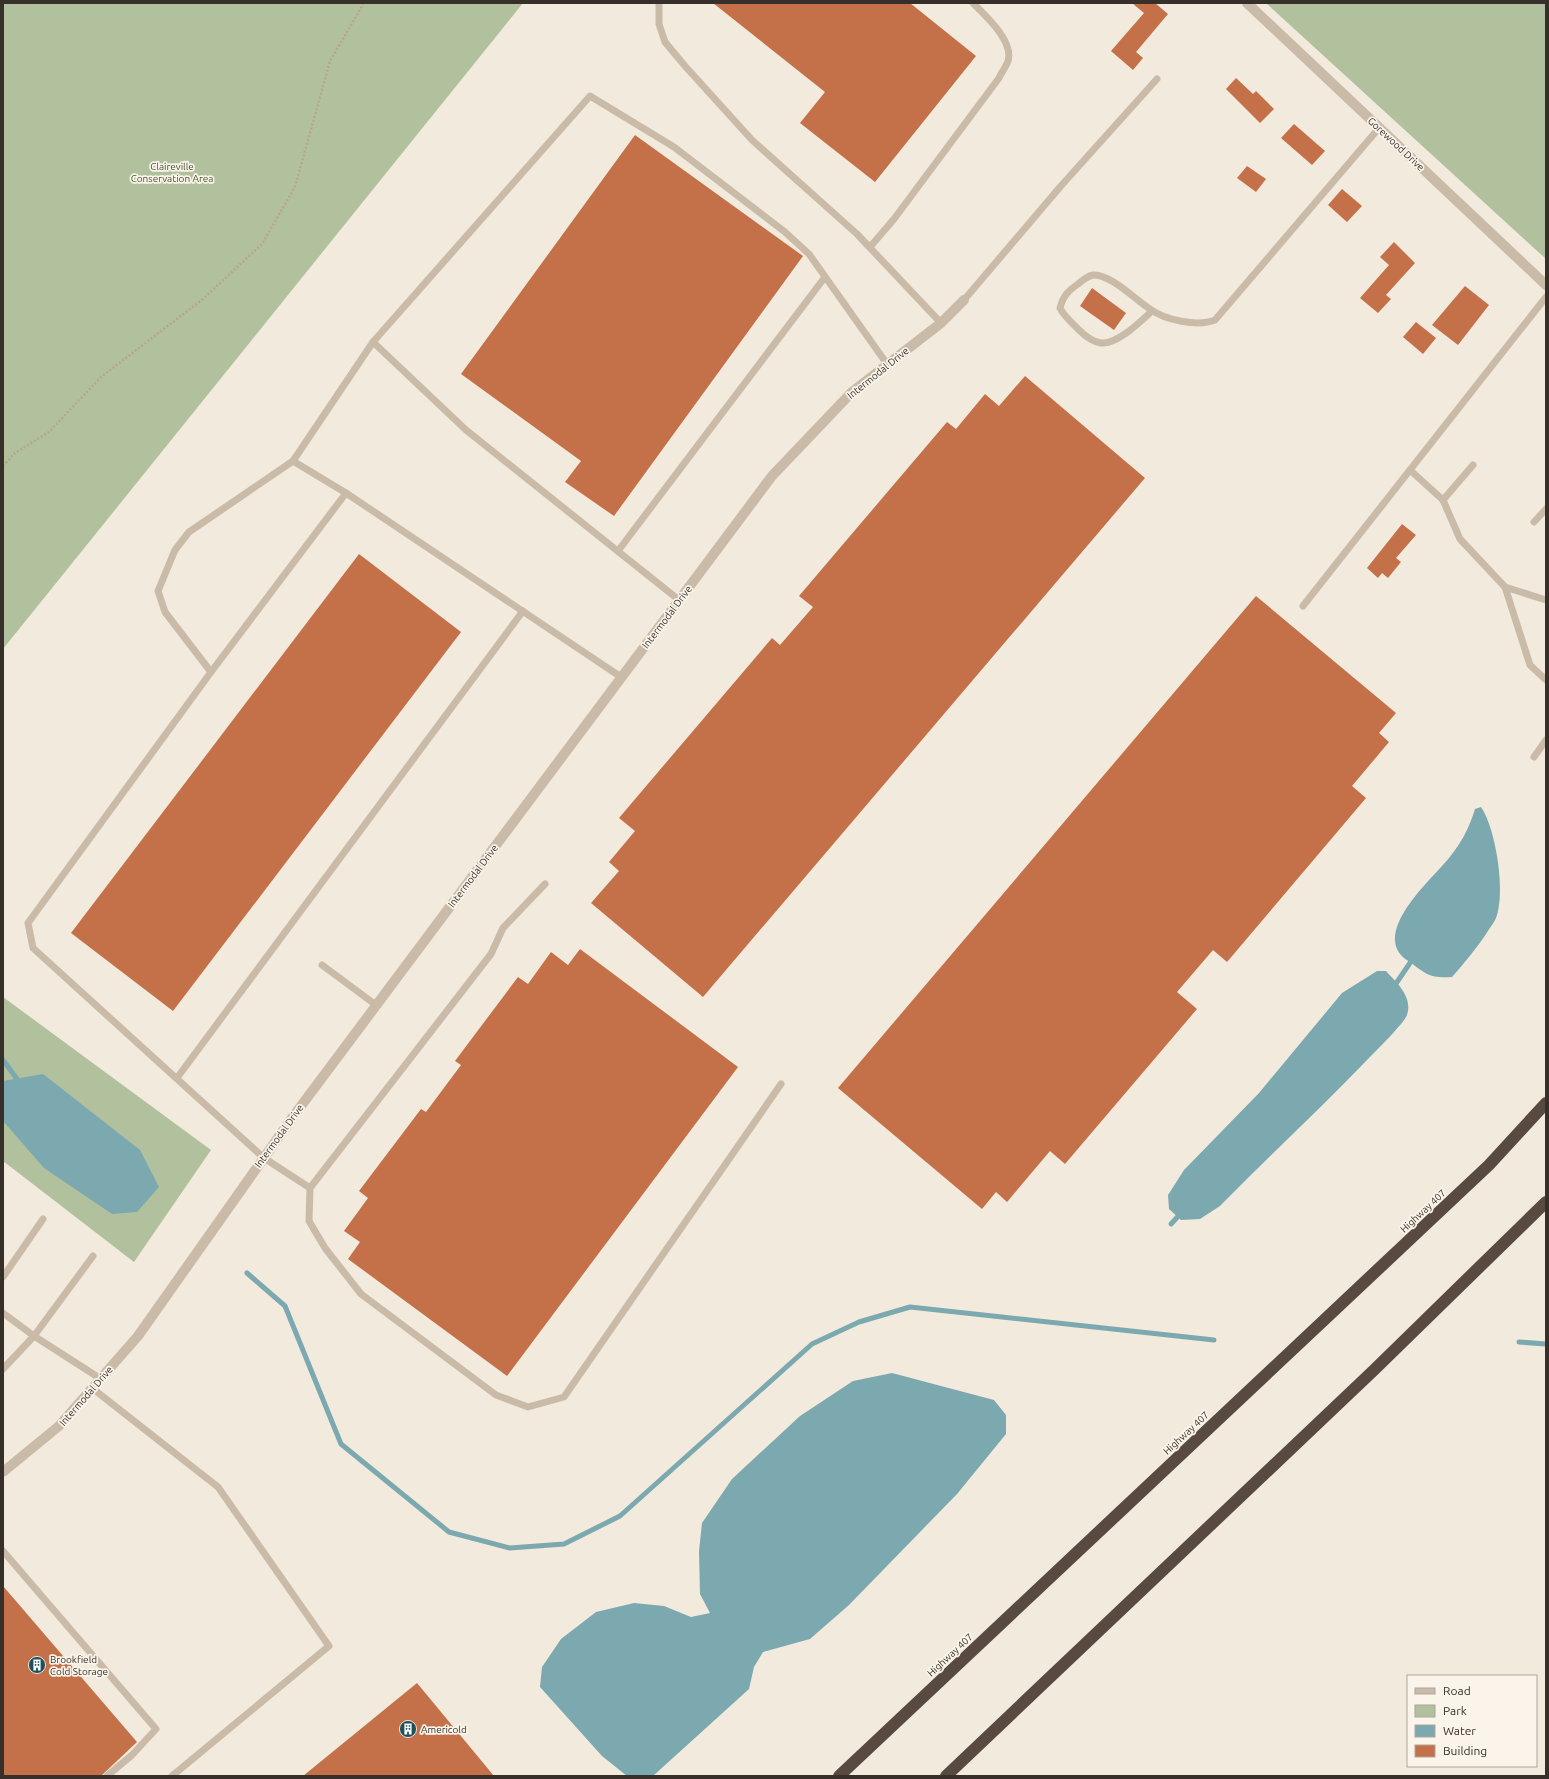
<svg xmlns="http://www.w3.org/2000/svg" width="1549" height="1779" viewBox="0 0 1549 1779" font-family="Ubuntu,sans-serif">
  <rect width="100%" height="100%" fill="#f2eadd"/>
  <g fill="#b2c19d">
    <polygon points="3,3 523,3 3,649"/>
    <polygon points="1266,3 1546,3 1546,259"/>
    <polygon points="3,997 211,1150 134,1262 3,1161"/>
  </g>
  <g fill="#7ca8af">
    <path d="M1481,807C1496,829 1506,893 1496,918C1494,923 1490,927 1488,931C1477,948 1465,962 1452,977C1430,978 1427,975 1410,962C1407,960 1403,958 1401,955C1377,926 1433,878 1449,858C1462,842 1469,828 1475,809Z"/>
    <path d="M1377,971H1386C1397,983 1413,997 1407,1015C1405,1022 1376,1051 1369,1058C1320,1109 1269,1156 1220,1206L1200,1219L1181,1220L1169,1209L1168,1195L1184,1170L1259,1093L1342,993Z"/>
    <polygon points="43,1074 140,1150 159,1187 137,1212 112,1214 44,1168 3,1121 3,1081"/>
    <polygon points="892,1373 994,1400 1006,1415 1006,1434 957,1494 849,1605 810,1639 763,1652 754,1667 749,1689 653,1776 627,1776 602,1756 540,1687 542,1667 561,1639 596,1612 634,1603 664,1606 691,1617 710,1613 700,1594 699,1551 702,1523 732,1479 800,1416 853,1381"/>
  </g>
  <g fill="none" stroke-linecap="round" stroke-linejoin="round">
    <g stroke="#7ca8af" stroke-width="5">
      <polyline points="1393,988 1414,957"/>
      <polyline points="3,1060 20,1083"/>
      <polyline points="1171,1224 1182,1212"/>
      <polyline points="247,1273 285,1306 341,1444 449,1532 510,1548 564,1544 620,1516 812,1344 859,1322 910,1307 1214,1340"/>
      <polyline points="1519,1342 1546,1344"/>
    </g>
  </g>
  <g fill="#c47149">
    <polygon points="713,3 910,3 976,56 875,182 800,123 825,92"/>
    <polygon points="1132,3 1155,3 1168,14 1136,52 1143,58 1133,70 1111,51 1144,13"/>
    <polygon points="1236,78 1253,94 1256,91 1274,109 1260,123 1226,89"/>
    <polygon points="1294,124 1325,151 1312,165 1281,138"/>
    <polygon points="635,135 803,256 614,516 565,482 581,461 461,374"/>
    <polygon points="1247,166 1266,179 1256,192 1237,178"/>
    <polygon points="1342,189 1362,206 1347,222 1328,205"/>
    <polygon points="1394,242 1415,263 1386,295 1391,299 1378,313 1360,298 1389,265 1380,257"/>
    <polygon points="1465,286 1489,305 1458,345 1432,325"/>
    <polygon points="1092,288 1126,313 1114,330 1080,306"/>
    <polygon points="1416,322 1436,338 1423,354 1403,337"/>
    <polygon points="1025,376 1145,478 703,997 591,903 619,871 609,862 635,831 619,818 772,638 780,645 813,607 799,596 947,422 956,429 985,394 999,406"/>
    <polygon points="1402,524 1416,535 1396,558 1401,562 1388,578 1382,573 1378,578 1367,568"/>
    <polygon points="359,554 461,632 173,1011 71,933"/>
    <polygon points="1256,596 1396,713 1379,733 1389,742 1352,786 1366,798 1227,962 1213,950 1177,992 1197,1009 1065,1164 1050,1151 1007,1202 996,1192 982,1209 838,1088"/>
    <polygon points="580,949 738,1067 507,1376 348,1259 360,1242 344,1231 368,1198 359,1191 421,1109 426,1112 461,1065 455,1061 518,977 528,984 551,952 568,965"/>
    <polygon points="3,1586 137,1742 101,1776 3,1776"/>
    <polygon points="417,1683 494,1776 303,1776"/>
  </g>
  <g fill="none" stroke-linecap="round" stroke-linejoin="round">
    <polyline stroke="#b6a593" stroke-width="2.5" stroke-dasharray="2 2" stroke-linecap="butt" points="3,466 15,453 49,432 101,377 203,299 262,244 295,187 330,61 364,3"/>
    <g stroke="#cabba9" stroke-width="7">
      <polyline points="659,3 659,24 665,42 685,66 752,140 857,234 941,323"/>
      <path d="M870,247L894,219L999,78C1001,73 1006,67 1008,61C1014,41 985,15 973,3"/>
      <polyline points="964,300 1060,187 1157,79"/>
      <path d="M1152,311C1141,321 1117,345 1101,343C1092,342 1084,335 1078,329C1071,322 1064,316 1060,308C1063,296 1068,291 1078,284C1082,281 1087,276 1093,275C1109,273 1137,301 1150,309C1165,320 1197,327 1215,320L1379,128"/>
      <polyline points="1410,470 1443,500 1460,539 1505,587 1530,665 1546,680"/>
      <polyline points="346,493 293,461 373,342"/>
      <polyline points="1443,500 1473,465"/>
      <polyline points="1534,522 1546,509"/>
      <polyline points="618,551 825,277"/>
      <polyline points="1505,587 1546,600"/>
      <polyline points="679,600 466,430 373,342 590,96 674,147 785,232 809,254 887,364"/>
      <polyline points="1303,606 1546,297"/>
      <polyline points="211,672 165,612 158,591 175,550 189,532 293,461"/>
      <polyline points="621,677 346,493 211,672 28,923 33,948 264,1158 310,1188 309,1221 325,1248 361,1294 496,1395 528,1407 564,1397 781,1084"/>
      <polyline points="1534,757 1546,740"/>
      <polyline points="322,965 376,1005"/>
      <polyline points="177,1078 523,611"/>
      <polyline points="310,1188 491,954 503,928 545,884"/>
      <polyline points="3,1277 43,1219"/>
      <polyline points="3,1313 34,1336 93,1256"/>
      <polyline points="3,1369 34,1336 101,1379"/>
      <polyline points="92,1388 218,1487 329,1646 172,1776"/>
      <polyline points="3,1551 156,1729 132,1755 107,1776"/>
    </g>
    <g stroke="#cabba9" stroke-width="10">
      <polyline points="1247,3 1546,285"/>
      <polyline points="3,1472 59,1426 138,1336 292,1118 772,476 852,392 941,323 964,300"/>
    </g>
    <g stroke="#584a40" stroke-width="12">
      <polyline points="839,1776 1489,1165 1546,1103"/>
      <polyline points="946,1776 1374,1370 1546,1202"/>
    </g>
  </g>
  <defs>
    <g id="building-disc" transform="scale(0.9)"><circle r="9.5" fill="#1f5059" stroke="#faf4ea"/><path d="M-4-6H4V6H1V3H-1V6H-4ZM-2.5-4.3h1.7v1.8h-1.7ZM.8-4.3h1.7v1.8H.8ZM-2.5-1h1.7V.8h-1.7ZM.8-1h1.7V.8H.8Z" fill="#fff"/></g>
  </defs>
  <g fill-rule="evenodd">
    <use href="#building-disc" x="37" y="1665"/>
    <use href="#building-disc" x="408" y="1729"/>
  </g>
  <g text-anchor="middle" dominant-baseline="central" stroke-width="3.5" stroke-linejoin="round" paint-order="stroke">
    <g font-size="10" fill="#372f29" stroke="#faf4ea">
      <text transform="translate(1396 144) rotate(43)">Gorewood Drive</text>
      <text transform="translate(878 373) rotate(-39)">Intermodal Drive</text>
      <text transform="translate(667 617) rotate(-53)">Intermodal Drive</text>
      <text transform="translate(473 876) rotate(-53)">Intermodal Drive</text>
      <text transform="translate(279 1136) rotate(-54)">Intermodal Drive</text>
      <text transform="translate(1423 1211) rotate(-43)">Highway 407</text>
      <text transform="translate(86 1396) rotate(-49)">Intermodal Drive</text>
      <text transform="translate(1186 1433) rotate(-43)">Highway 407</text>
      <text transform="translate(950 1655) rotate(-43)">Highway 407</text>
    </g>
    <g font-size="10" fill="#43552d" stroke="#faf4ea">
      <text x="172" y="166">Claireville<tspan x="172" dy="12">Conservation Area</tspan></text>
    </g>
    <g font-size="10" fill="#372f29" stroke="#faf4ea" text-anchor="start">
      <text x="50" y="1659">Brookfield<tspan x="50" dy="12">Cold Storage</tspan></text>
      <text x="421" y="1729">Americold</text>
    </g>
  </g>
  <rect width="1549" height="1779" fill="none" stroke="#372f29" stroke-width="8"/>
  <rect x="1407" y="1675" width="130" height="92" fill="#faf4ea" stroke="#aca59d"/>
  <rect x="1415" y="1688" width="20" height="6" fill="#cabba9" stroke="#aca59d"/>
  <text x="1443" y="1695" font-size="12" fill="#372f29">Road</text>
  <rect x="1415" y="1705" width="20" height="12" fill="#b2c19d" stroke="#aca59d"/>
  <text x="1443" y="1715" font-size="12" fill="#372f29">Park</text>
  <rect x="1415" y="1725" width="20" height="12" fill="#7ca8af" stroke="#aca59d"/>
  <text x="1443" y="1735" font-size="12" fill="#372f29">Water</text>
  <rect x="1415" y="1745" width="20" height="12" fill="#c47149" stroke="#aca59d"/>
  <text x="1443" y="1755" font-size="12" fill="#372f29">Building</text>
</svg>
